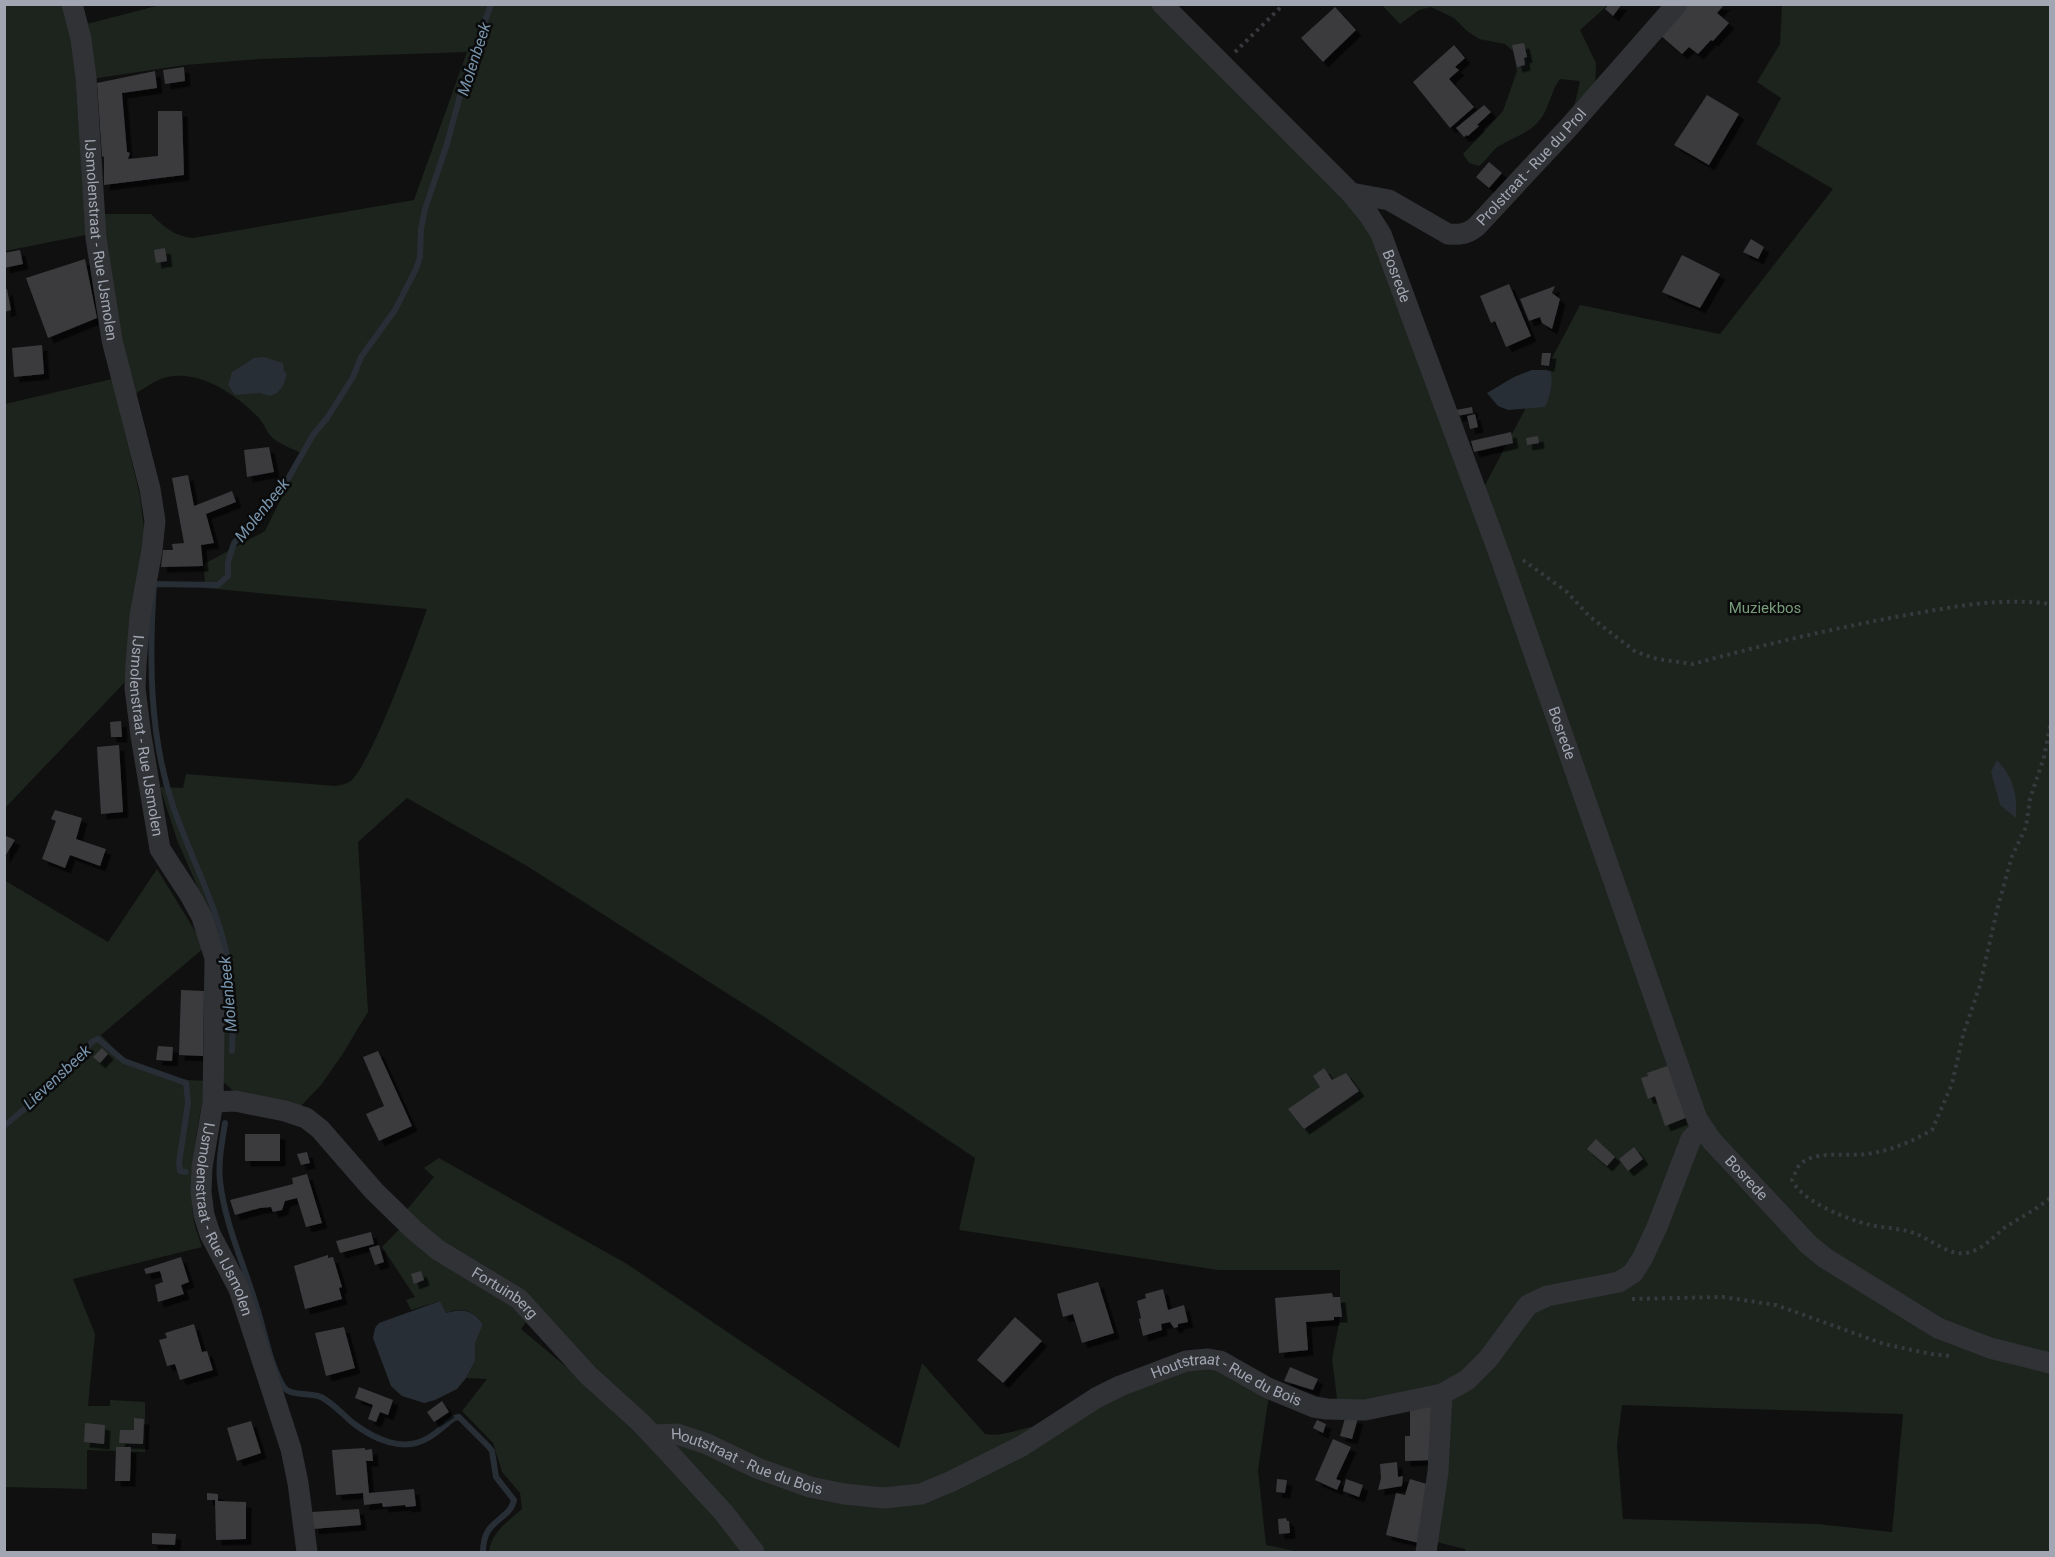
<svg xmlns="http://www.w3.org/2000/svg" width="2055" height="1557" viewBox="0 0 2055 1557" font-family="Roboto,sans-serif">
  <defs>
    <filter id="shadow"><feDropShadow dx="5.5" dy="5.5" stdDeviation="0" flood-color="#0009"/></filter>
  </defs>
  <rect width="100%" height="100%" fill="#101011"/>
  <g fill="#1c241d" fill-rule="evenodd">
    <path d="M164,4L1153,5L1349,203L1377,245L1474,506L1580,305L1720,334L1833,189L1756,144L1781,98L1757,82L1780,44L1782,5H2050V1552H1465V1549L1432,1541L1448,1399L1489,1353L1442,1387L1338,1406L1332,1359L1340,1319V1270H1218L959,1230L975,1158L766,1018L527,866L407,798L358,842L368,1012L342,1055L321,1085L298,1109L237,1094L222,1081L217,931L177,840L160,787L183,788L186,774L336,786C340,785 346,784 349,782C369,771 417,637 427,609L205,588L204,564L265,531L303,454C293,449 282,445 274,439C267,434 264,423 258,417C235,394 198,368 164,378C153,381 142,390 132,396L116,322L103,214H151C164,227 174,236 193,238L414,200L467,52L260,59L185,65L91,79L83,25ZM1622,1405L1903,1414L1892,1532L1817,1524L1623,1519L1617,1445Z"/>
    <polygon points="5,5 65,5 72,25 86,235 5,251"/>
    <path d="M1382,5H1608L1580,30L1596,63L1595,92L1574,107L1580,81L1560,79C1551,91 1550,105 1542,117C1531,133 1514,137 1499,146C1491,151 1487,160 1479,166L1469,163L1463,154L1503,111L1517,71L1513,51L1505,44L1479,39L1467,31L1454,18L1431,7L1419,10L1400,24Z"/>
    <polygon points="112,379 140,496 145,537 126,681 5,808 5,404"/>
    <path d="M157,869L205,947L101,1035L125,1060L167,1075L188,1080L207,1081C197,1124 189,1171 193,1216C194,1226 199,1237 202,1247L73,1279L95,1334L88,1406H110V1400L145,1402V1452L87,1450V1489L5,1487L4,880L108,942Z"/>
    <path d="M439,1158L627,1264L899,1448L922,1363L985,1434C999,1437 1016,1430 1031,1427L1033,1429L962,1473L918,1492L900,1495L864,1493L801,1481L756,1463L702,1438L700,1447C754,1471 812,1501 872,1504C926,1506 992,1473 1036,1444C1044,1439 1050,1431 1058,1426C1086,1406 1118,1391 1150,1378C1167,1371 1189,1362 1208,1366C1229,1370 1250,1386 1269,1395L1258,1470L1266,1545L1299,1552H761L737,1523L662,1443L526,1322L521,1329L639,1428L721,1517L748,1552H489C490,1534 509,1520 522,1509L520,1493L502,1472L493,1443L462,1411L487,1379L466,1378L475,1361V1344L483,1324C472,1310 462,1307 446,1313L440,1301L411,1310L406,1300L415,1297L382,1247L409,1219L404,1213L434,1177L424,1168Z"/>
  </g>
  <g fill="#272e35">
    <polygon points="264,357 283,363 284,371 287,374 283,386 277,393 270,396 260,393 235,395 228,385 232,372 254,358"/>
    <path d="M1532,370H1550C1554,381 1550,397 1545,407L1508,410L1498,406L1487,393L1514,377Z"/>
    <path d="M1997,760C2014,779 2017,792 2016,818L2000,805L1991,772Z"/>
    <path d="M440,1301L446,1313C463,1308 472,1310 483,1324L475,1344V1361L466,1378L457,1389L435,1400L424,1403L402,1396L391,1386L373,1338L375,1328L379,1323Z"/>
  </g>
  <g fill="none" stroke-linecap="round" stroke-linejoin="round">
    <g stroke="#272e35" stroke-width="6">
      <path d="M232,1051C233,1023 234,993 229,965C219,909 191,859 173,806C149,735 149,657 154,584L218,585L228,576V562L234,543L271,502L289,477L313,435L327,418L353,377L361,357L395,310L416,269L420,257L421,229L425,209L447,144L462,88L491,4"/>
      <path d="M225,1123C222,1142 218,1162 220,1181C225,1225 245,1267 257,1308C265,1333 270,1364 283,1386C289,1397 310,1392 321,1397C333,1403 343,1415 353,1423C374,1439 403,1453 428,1438C437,1433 445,1425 454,1418L459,1417L488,1446L492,1451L496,1477L514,1500C509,1522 483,1518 483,1552"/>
      <polyline points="4,1126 27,1107 46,1086 93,1041 98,1039 124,1061 186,1083 188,1103 179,1163 180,1171 186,1172"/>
    </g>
  </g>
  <g fill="#3a3b3e" filter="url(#shadow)">
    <polygon points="1609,4 1622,4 1613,16 1605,9"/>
    <polygon points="1685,4 1725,4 1717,13 1729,23 1713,41 1711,40 1698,54 1689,47 1682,54 1659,34"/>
    <polygon points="1335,7 1356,30 1323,62 1301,38"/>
    <polygon points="1524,43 1527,57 1524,58 1525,65 1517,67 1512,45"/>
    <polygon points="1454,45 1465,58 1455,67 1459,70 1449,79 1474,107 1450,128 1413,82"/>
    <polygon points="184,67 185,81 165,84 163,70"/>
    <polygon points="155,71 157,88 122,93 127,152 130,153 128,159 158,156 158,111 182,111 184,175 104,185 104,157 102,156 97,83"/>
    <polygon points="1707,95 1739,114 1709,165 1674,145"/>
    <polygon points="1484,105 1491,112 1477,125 1479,126 1468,136 1467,135 1464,137 1456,128"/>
    <polygon points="1489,162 1502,173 1489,188 1476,177"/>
    <polygon points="1751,239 1764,247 1758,259 1743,252"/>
    <polygon points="165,248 167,261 156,263 154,250"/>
    <polygon points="20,250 23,264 4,268 4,253"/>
    <polygon points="1682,255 1720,274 1700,308 1662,292"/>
    <polygon points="85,259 97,318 48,338 26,278"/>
    <polygon points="1509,284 1531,336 1506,347 1495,321 1491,323 1480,296"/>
    <polygon points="1555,286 1552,293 1560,299 1552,329 1542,323 1540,317 1529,321 1520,299"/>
    <polygon points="7,289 11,310 5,312 5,290"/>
    <polygon points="42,345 44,374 14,377 12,348"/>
    <polygon points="1542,353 1551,353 1549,366 1541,365"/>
    <polygon points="1472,407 1473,413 1457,416 1456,410"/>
    <polygon points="1475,414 1478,427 1470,429 1467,416"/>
    <polygon points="1511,432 1513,443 1474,452 1471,441"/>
    <polygon points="1538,436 1539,443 1527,445 1526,438"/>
    <polygon points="269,447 274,472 247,477 244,450"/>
    <polygon points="188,475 194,506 232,491 236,502 206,514 214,543 201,545 203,566 161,567 163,550 173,550 172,544 184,543 172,478"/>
    <polygon points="121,721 122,737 111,737 110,722"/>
    <polygon points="119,745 123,812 101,814 97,747"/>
    <polygon points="55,810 82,818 76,839 106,849 100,866 70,855 65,868 42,859 56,821 51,819"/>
    <polygon points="4,835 15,840 4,858"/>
    <polygon points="181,990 204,991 203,1056 179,1055"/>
    <polygon points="158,1046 173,1047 172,1061 156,1060"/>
    <polygon points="102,1048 108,1054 100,1063 93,1057"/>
    <polygon points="378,1051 412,1126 379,1141 366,1114 384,1106 363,1057"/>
    <polygon points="1670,1065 1688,1117 1665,1126 1655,1096 1648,1099 1641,1078 1648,1076 1647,1073"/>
    <polygon points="1324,1068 1332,1080 1346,1073 1359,1091 1304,1129 1288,1109 1320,1087 1313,1076"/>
    <rect x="245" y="1134" width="35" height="27"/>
    <polygon points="1596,1139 1615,1157 1607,1166 1587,1149"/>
    <polygon points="1634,1147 1643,1159 1628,1171 1619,1159"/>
    <polygon points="307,1152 310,1163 301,1165 297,1154"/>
    <polygon points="307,1174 322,1223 306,1227 297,1198 285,1201 282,1210 273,1212 271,1207 260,1208 235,1215 230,1200 293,1184 292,1178"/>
    <polygon points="371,1232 374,1244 340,1253 336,1241"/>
    <polygon points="379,1245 384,1262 375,1265 369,1248"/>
    <polygon points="328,1255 328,1258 333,1257 342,1287 339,1288 342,1299 305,1309 294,1266"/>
    <polygon points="181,1257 189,1282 181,1285 184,1294 158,1302 155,1285 163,1282 160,1271 146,1274 144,1269"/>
    <polygon points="421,1271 424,1280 414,1284 411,1274"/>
    <polygon points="1098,1282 1114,1333 1082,1343 1073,1314 1063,1317 1057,1294"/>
    <polygon points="1163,1289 1168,1310 1184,1305 1188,1322 1178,1324 1178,1327 1174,1328 1170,1322 1161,1324 1162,1330 1143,1336 1139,1319 1141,1318 1137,1301 1146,1298 1145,1294"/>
    <polygon points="1332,1293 1333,1297 1340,1297 1342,1317 1334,1317 1334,1320 1306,1322 1308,1350 1279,1353 1275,1298"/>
    <polygon points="1015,1317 1042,1341 1003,1383 977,1360"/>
    <polygon points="194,1324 202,1352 207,1351 213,1370 180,1380 175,1364 167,1366 159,1340 167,1338 165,1333"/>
    <polygon points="344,1327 355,1368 326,1376 315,1333"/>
    <polygon points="1290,1367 1318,1379 1313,1390 1284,1381"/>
    <polygon points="359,1387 393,1400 388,1415 380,1412 376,1422 368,1419 373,1405 355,1398"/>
    <polygon points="442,1401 449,1412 434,1422 427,1412"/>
    <polygon points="1434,1401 1433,1460 1405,1461 1405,1436 1410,1436 1410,1406"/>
    <polygon points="134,1418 144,1419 143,1444 119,1443 120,1430 134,1430"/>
    <polygon points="1345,1418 1358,1418 1352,1439 1340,1436"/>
    <polygon points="1317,1420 1326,1424 1323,1433 1313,1428"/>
    <polygon points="251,1421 261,1453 237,1461 227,1428"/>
    <polygon points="85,1423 105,1425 104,1444 84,1442"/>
    <polygon points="1333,1439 1351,1447 1336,1479 1341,1481 1337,1490 1315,1480"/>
    <polygon points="116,1447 131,1447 130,1481 115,1481"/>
    <polygon points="365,1448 365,1450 372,1449 373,1461 366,1461 369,1493 414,1489 416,1506 406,1507 405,1505 383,1507 382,1503 364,1505 363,1493 336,1495 332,1450"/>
    <polygon points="1397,1462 1398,1477 1403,1476 1402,1486 1378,1490 1381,1478 1380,1464"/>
    <polygon points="1277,1479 1287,1480 1285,1493 1276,1492"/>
    <polygon points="1346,1479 1363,1485 1359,1497 1343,1491"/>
    <polygon points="1410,1479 1430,1485 1419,1543 1386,1535 1396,1493 1405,1495"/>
    <polygon points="207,1493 218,1494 218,1501 246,1502 246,1539 216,1540 215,1500 207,1500"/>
    <polygon points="359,1509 361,1525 313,1529 312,1512"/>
    <polygon points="1286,1518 1287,1521 1289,1521 1290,1533 1279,1534 1278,1519"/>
    <polygon points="152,1533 176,1534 175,1545 152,1544"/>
  </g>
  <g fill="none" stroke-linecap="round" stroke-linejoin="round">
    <g stroke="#37393d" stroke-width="4" stroke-dasharray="3 4.5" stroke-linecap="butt">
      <polyline points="1235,52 1284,4"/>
      <path d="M1523,560L1567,592L1589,616L1636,652L1657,659L1693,664C1762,645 1831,629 1901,616C1952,607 1999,597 2050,604"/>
      <path d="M2050,726L2044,757L2030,799L2026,827L2012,856L1997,910L1980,985L1963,1035L1952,1084L1932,1130C1911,1142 1890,1151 1866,1154C1847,1157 1811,1149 1798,1167C1796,1171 1794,1176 1792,1180C1802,1202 1847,1219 1870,1225C1883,1228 1897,1228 1911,1232C1929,1237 1947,1256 1966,1253C1983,1250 1992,1238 2004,1228C2019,1218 2036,1210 2050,1198"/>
      <polyline points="1632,1299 1723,1297 1776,1305 1884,1344 1931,1354 1952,1356"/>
    </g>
    <g stroke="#313236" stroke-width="21">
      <path id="s1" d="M72,4L81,39L86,78L96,238L107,308L112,340L150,489L155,521L152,550L140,616L136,664L135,688L141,736L160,849L190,895L202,917L215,958L213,1102L202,1167L201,1192L204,1215L210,1234L239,1289L291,1449L298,1483L307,1552"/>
      <path id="s2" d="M1162,4L1351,193L1369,215L1381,234L1500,556L1697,1119L1712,1141L1809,1245L1825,1258L1938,1328L1990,1348L2050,1363"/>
      <path id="s3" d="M1351,193L1389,200L1448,234C1460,235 1467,234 1476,227L1570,126L1677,4"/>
      <path id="s4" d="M213,1102L235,1101L285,1111L306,1118L320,1129L374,1191L415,1231L438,1250L519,1299L588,1375L641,1423L670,1454L724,1513L754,1552"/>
      <path id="s5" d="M652,1435L677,1434L707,1444L757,1468L810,1487L844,1494L884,1498L921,1494L952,1481L1022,1446L1096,1398L1120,1386L1186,1361L1208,1359L1220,1361L1268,1388L1314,1407L1327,1409L1365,1410L1442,1394L1467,1380L1488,1359L1528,1305L1547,1296L1619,1282L1633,1273L1642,1259L1657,1227L1691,1139L1702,1128"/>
      <polyline points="1426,1552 1438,1472 1442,1394"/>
    </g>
  </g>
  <g text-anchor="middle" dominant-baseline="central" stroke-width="5" stroke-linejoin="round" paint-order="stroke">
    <g font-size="15" fill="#a1a6b2" stroke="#0b0b0c">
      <text stroke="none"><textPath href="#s3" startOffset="218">Prolstraat - Rue du Prol</textPath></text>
      <text stroke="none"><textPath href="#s1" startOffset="238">IJsmolenstraat - Rue IJsmolen</textPath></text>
      <text stroke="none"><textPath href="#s2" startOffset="363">Bosrede</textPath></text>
      <text stroke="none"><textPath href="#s2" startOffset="849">Bosrede</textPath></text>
      <text stroke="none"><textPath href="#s1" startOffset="742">IJsmolenstraat - Rue IJsmolen</textPath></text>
      <text stroke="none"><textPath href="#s2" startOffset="1335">Bosrede</textPath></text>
      <text stroke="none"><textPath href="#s1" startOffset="1246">IJsmolenstraat - Rue IJsmolen</textPath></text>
      <text stroke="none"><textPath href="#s4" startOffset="362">Fortuinberg</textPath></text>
      <text stroke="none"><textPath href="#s5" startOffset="622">Houtstraat - Rue du Bois</textPath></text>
      <text stroke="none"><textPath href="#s5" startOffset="100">Houtstraat - Rue du Bois</textPath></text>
    </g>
    <g font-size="15" fill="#789d7b" stroke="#0b0b0c">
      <text x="1765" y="608">Muziekbos</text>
    </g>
    <g font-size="16" font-style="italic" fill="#7895ad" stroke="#0b0b0c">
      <text transform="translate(474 59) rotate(-72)">Molenbeek</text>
      <text transform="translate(262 510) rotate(-51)">Molenbeek</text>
      <text transform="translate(228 994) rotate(-95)">Molenbeek</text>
      <text transform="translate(57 1077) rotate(-43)">Lievensbeek</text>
    </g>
  </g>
  <rect width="2055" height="1557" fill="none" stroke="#a1a6b2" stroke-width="12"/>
</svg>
